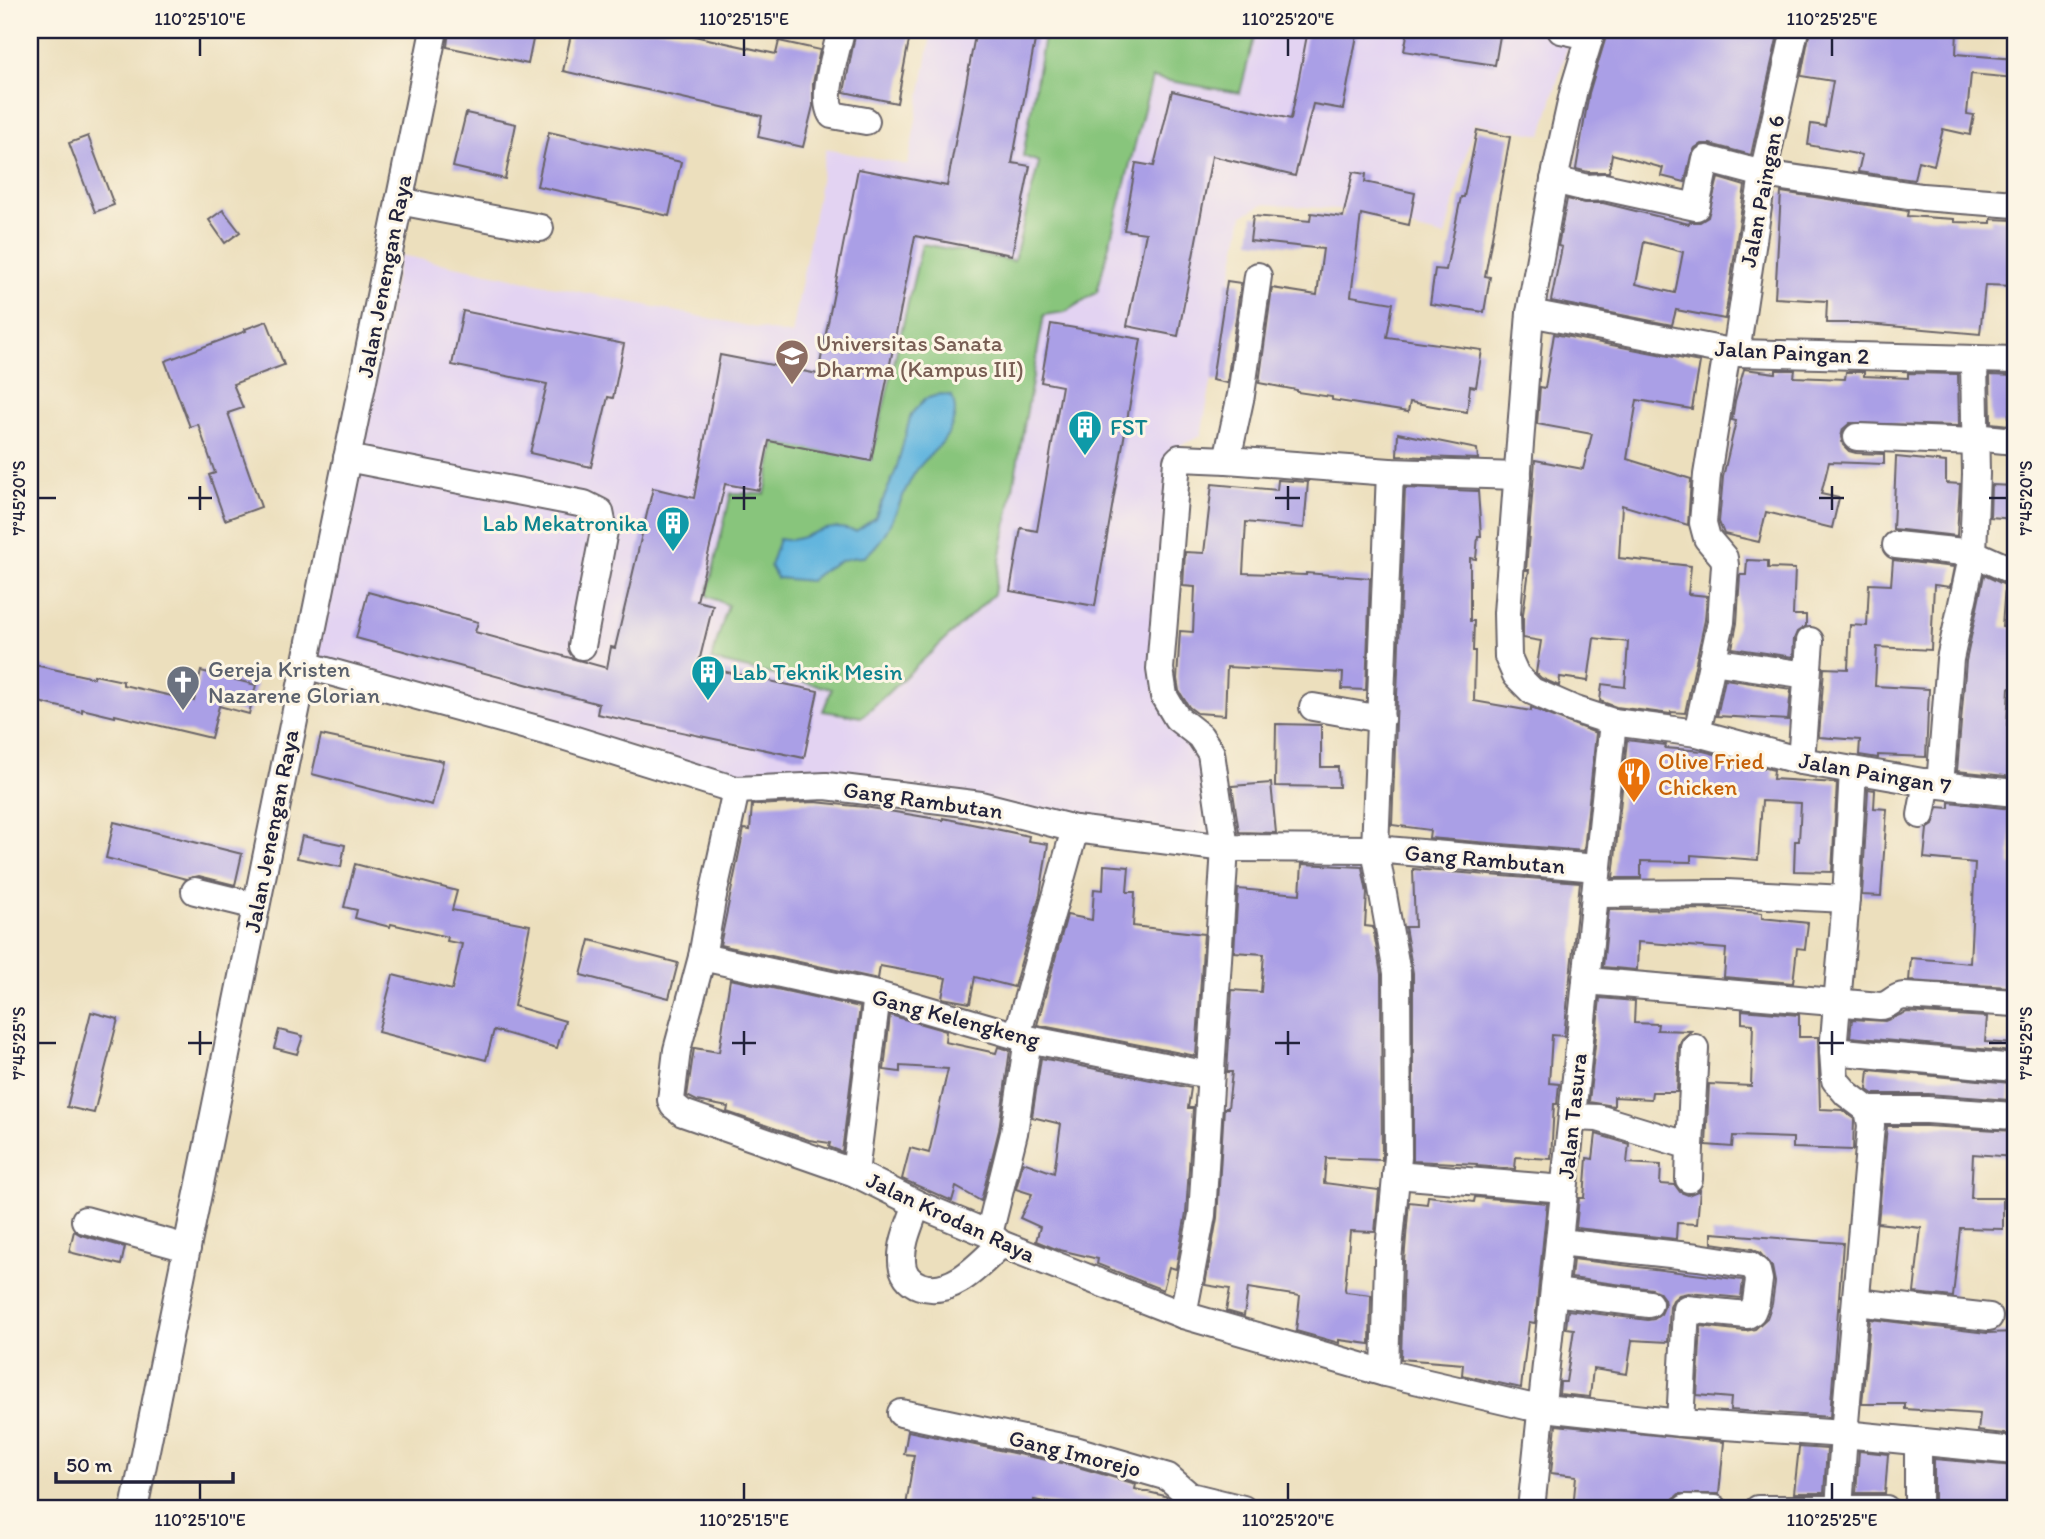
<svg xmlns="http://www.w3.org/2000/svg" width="2045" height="1539" viewBox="0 0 2045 1539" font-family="Itim,sans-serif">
  <rect width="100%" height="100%" fill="#fcf5e5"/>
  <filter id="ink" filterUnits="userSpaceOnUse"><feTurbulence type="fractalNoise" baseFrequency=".0143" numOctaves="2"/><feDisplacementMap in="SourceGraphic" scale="14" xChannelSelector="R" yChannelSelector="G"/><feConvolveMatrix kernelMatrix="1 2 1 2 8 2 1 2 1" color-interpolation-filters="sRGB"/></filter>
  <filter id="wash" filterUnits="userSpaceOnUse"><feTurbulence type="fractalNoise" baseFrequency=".00686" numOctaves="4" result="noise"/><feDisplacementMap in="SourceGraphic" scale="28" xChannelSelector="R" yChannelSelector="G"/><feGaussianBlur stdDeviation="1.57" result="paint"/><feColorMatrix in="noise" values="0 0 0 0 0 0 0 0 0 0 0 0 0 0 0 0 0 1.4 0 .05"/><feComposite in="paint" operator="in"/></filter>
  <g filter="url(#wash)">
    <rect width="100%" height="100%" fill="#ecdfbd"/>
    <polygon fill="#e3d3f2" points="932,30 1572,30 1542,135 1474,123 1445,237 1339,209 1263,204 1243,215 1201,436 1172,449 1154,693 1201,752 1217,838 737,777 317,658 400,255 792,335 826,149 908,165"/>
    <polygon fill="#88c57c" stroke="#55745c" stroke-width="2" points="1073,30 1256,30 1240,93 1152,78 1097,292 1065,312 1044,315 994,594 862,717 823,711 832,689 711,660 728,605 707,596 731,493 765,494 775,442 871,460 922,244 1014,261 1039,162 1023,156 1045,31 1071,35"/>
    <path fill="#62b5de" stroke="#426c8c" stroke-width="2" d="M941,394L952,396C956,408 956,415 951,427C944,447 925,456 914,474C897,503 892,535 864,557C843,556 826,567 810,581L777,578L770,566L779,539C800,544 814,528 834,528C840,527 849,530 856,531L875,518L896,470L911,414L925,399Z"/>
    <g id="blocks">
      <g fill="#aa9fe6" fill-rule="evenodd">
        <polygon points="449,30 535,30 528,64 447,47"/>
        <polygon points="572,30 667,30 776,54 779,41 820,50 813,83 813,106 803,147 758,137 762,116 563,71"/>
        <polygon points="856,30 911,30 897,103 844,92"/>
        <polygon points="976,30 1037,30 1012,163 1030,166 1012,255 915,236 871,461 769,441 759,490 725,484 697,601 713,605 698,666 818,691 804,758 597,714 599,704 356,638 368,592 478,622 475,632 607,668 611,647 615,648 653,488 694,498 720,355 818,374 858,169 947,186"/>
        <polygon points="1308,30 1358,30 1343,109 1313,104 1295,176 1212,156 1178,336 1127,326 1146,233 1124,230 1136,163 1154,166 1172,91 1291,119"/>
        <polygon points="1408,30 1501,30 1495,65 1404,51"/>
        <polygon points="1608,30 1779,30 1751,155 1710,144 1701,144 1695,148 1691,155 1685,182 1661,176 1663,168 1612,154 1609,172 1588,172 1576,169 1589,93"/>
        <polygon points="1810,30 1957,30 1956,54 2015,59 2015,78 1971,74 1967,114 1974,115 1970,135 1943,129 1934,165 1918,161 1914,180 1858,172 1862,155 1808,145 1811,124 1825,126 1833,81 1801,76"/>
        <polygon points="466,113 516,124 505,179 453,167"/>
        <polygon points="1477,130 1510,137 1485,276 1490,277 1484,312 1430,304 1435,269 1446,270 1461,197 1464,197"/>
        <polygon points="549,132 681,162 669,216 537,186"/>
        <polygon points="88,136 114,205 95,212 69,143"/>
        <polygon points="1353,172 1366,174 1365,182 1415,193 1409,225 1361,214 1351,296 1393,303 1387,337 1482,350 1476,387 1470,386 1467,412 1410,402 1408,412 1332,400 1332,397 1297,392 1297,390 1259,383 1272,288 1317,295 1323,249 1250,241 1253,216 1310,221 1311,213 1343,217"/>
        <path d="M1718,178L1745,186L1725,319L1676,310L1672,325L1551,301L1562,247L1558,246L1567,199L1584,203H1603L1689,224L1690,222H1700L1708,217ZM1644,242L1683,252L1675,293L1636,284Z"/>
        <polygon points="1781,192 1908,211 1907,216 1954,219 1954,222 1991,223 1991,219 2015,220 2015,286 1985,285 1980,334 1856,323 1826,323 1827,301 1775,298"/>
        <polygon points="223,210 240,232 225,243 209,220"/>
        <polygon points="1227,281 1241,283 1227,383 1212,380"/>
        <polygon points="463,311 624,344 613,398 608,397 591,467 530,453 547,384 452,365"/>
        <polygon points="267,321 284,365 233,384 243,408 228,413 261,507 225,520 209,475 215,473 198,424 190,427 165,361 246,331 245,329"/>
        <polygon points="1051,324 1141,339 1095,606 1010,591 1021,528 1037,531 1062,386 1041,382"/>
        <polygon points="1554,334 1700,362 1692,409 1637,400 1627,459 1691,479 1688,525 1622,505 1619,558 1691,566 1688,594 1707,596 1705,620 1685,713 1671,712 1671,714 1616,707 1600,701 1602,684 1625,687 1628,642 1594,638 1588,681 1560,677 1559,686 1541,678 1536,673 1541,641 1523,638 1523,614 1529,570 1526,570 1535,460 1583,469 1592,434 1537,424 1540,387 1545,388"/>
        <polygon points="1744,369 1776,373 1776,370 1795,370 1794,377 1845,379 1846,372 1864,372 1864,376 1908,378 1908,373 1958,374 1959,426 1850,423 1843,429 1841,437 1843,445 1849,451 1856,453 1884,454 1884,464 1829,462 1821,494 1839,498 1832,528 1766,512 1759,542 1724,534 1719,522 1723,477 1736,421 1732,420 1735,401"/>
        <polygon points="1990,375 2015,376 2015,414 2009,414 2009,425 1991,423"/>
        <polygon points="1398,433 1477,449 1478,459 1397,456"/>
        <polygon points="1896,457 1946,462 1946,483 1960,484 1957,536 1893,529"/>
        <polygon points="1278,480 1308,482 1304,528 1246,522 1243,573 1306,575 1306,573 1370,578 1366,690 1342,689 1343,673 1227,667 1225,715 1197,713 1189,707 1179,691 1177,679 1180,631 1193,632 1195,587 1183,586 1185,552 1204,553 1212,484 1277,490"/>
        <polygon points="1991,485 2015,486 2015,519 1990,517"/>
        <polygon points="1405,488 1478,491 1481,536 1478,536 1476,559 1470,558 1470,621 1474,621 1473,651 1475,651 1474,701 1531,711 1531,708 1596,733 1584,851 1429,838 1430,830 1392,825"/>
        <polygon points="1747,560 1768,561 1768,568 1795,569 1793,615 1806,615 1806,626 1797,632 1794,639 1793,657 1732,648 1737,623 1740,575 1746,575"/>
        <polygon points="1893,560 1954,567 1950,587 1934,585 1931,650 1877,647 1875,686 1929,689 1926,757 1878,755 1878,758 1859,755 1860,740 1819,737 1824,668 1848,669 1850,625 1867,626 1869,584 1891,585"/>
        <polygon points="1984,575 2005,585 2002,627 2015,628 2015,689 2009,688 2007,725 2015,726 2015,777 1957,771 1966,661"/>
        <polygon points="30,664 94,678 94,675 123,681 123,685 194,701 201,671 256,685 249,714 219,706 211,738 115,715 115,717 82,709 82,712 30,700"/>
        <polygon points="1725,679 1791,689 1788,720 1717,716"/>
        <polygon points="1276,724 1321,725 1321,767 1338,767 1339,787 1275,786"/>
        <polygon points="321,735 443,761 432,805 312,774"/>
        <polygon points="1627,740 1666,745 1665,748 1703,751 1734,759 1734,764 1758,766 1774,770 1773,779 1837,783 1832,872 1794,871 1795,841 1799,841 1801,803 1762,801 1758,860 1691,855 1691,862 1641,861 1641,878 1613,878"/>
        <polygon points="1271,783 1276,833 1239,832 1232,786"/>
        <polygon points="1868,789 1875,790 1874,808 1887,809 1881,896 1862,895"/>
        <polygon points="815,802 865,807 943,820 943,818 1029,836 1028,841 1048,844 1040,895 1014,987 975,977 970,1003 942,998 946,978 880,966 878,979 720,945 744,829 750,830 752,805"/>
        <polygon points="1949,802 2012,809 2010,865 2015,865 2015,870 2009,987 1909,981 1911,958 1970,963 1975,863 1924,858 1927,829 1933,825 1938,807 1949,808"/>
        <polygon points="114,822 242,854 235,885 199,876 186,879 106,858"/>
        <polygon points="302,836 345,845 341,867 297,858"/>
        <polygon points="355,864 457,891 452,910 530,925 514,1006 565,1021 557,1048 494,1030 486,1060 378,1032 393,975 452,990 462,944 447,941 448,937 391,924 390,927 355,918 357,910 344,907"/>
        <polygon points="1302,864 1362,867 1367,893 1365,926 1373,927 1381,974 1382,1160 1326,1158 1324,1183 1379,1190 1375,1232 1350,1231 1345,1289 1346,1292 1371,1295 1370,1344 1339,1340 1339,1343 1296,1331 1300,1296 1248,1288 1244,1316 1226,1311 1230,1289 1205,1285 1217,1218 1224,1108 1228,1108 1232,1072 1227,1072 1232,990 1261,992 1264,954 1234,952 1238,889 1300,894"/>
        <polygon points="1104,865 1129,867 1127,892 1135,892 1133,926 1204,934 1196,1056 1037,1025 1067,915 1092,920 1094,889 1103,890"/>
        <polygon points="1413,869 1580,882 1564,1036 1552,1035 1549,1083 1559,1084 1557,1104 1554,1104 1551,1159 1516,1157 1515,1169 1477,1166 1477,1164 1413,1161 1413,973 1405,927 1415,927"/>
        <polygon points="1713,909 1762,913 1762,918 1808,923 1805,949 1797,948 1793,983 1724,977 1726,949 1638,942 1637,970 1603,967 1609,910"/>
        <polygon points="590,940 678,963 669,998 581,975"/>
        <polygon points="730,979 860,1007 842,1152 829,1147 830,1143 809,1140 727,1112 728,1107 697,1101 687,1096 694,1048 719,1052"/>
        <polygon points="1600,998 1635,1001 1634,1023 1658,1024 1657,1030 1691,1031 1682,1039 1679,1047 1677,1092 1652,1092 1651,1099 1614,1097 1614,1106 1589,1102"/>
        <polygon points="1742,1010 1799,1015 1799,1037 1818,1037 1820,1109 1842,1110 1854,1119 1853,1150 1793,1148 1793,1138 1733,1136 1732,1147 1706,1145 1709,1084 1751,1086 1753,1024 1742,1023"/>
        <polygon points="91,1012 118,1019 94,1113 67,1107"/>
        <polygon points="1907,1012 1987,1017 1985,1042 2014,1044 2013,1052 1850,1037 1852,1019 1885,1021"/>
        <polygon points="890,1015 946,1031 945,1042 996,1053 998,1047 1010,1050 999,1130 981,1201 956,1187 952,1201 902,1179 910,1148 929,1153 948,1069 900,1066 900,1072 884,1070"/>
        <polygon points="279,1030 303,1036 297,1054 274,1048"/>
        <polygon points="1041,1058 1191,1088 1188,1108 1193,1108 1186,1213 1176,1269 1169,1267 1163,1290 1097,1264 1098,1259 1056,1249 1036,1241 1040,1227 1020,1218 1032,1194 1016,1189 1023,1162 1054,1173 1061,1124 1032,1117"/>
        <polygon points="1869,1070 2011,1083 2009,1100 1928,1094 1873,1094 1867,1090"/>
        <polygon points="1887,1126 1926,1126 2015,1131 2015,1157 1973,1154 1971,1198 2003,1198 2003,1229 1960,1228 1953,1297 1914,1293 1921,1228 1878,1223"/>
        <polygon points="1596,1134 1629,1144 1627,1163 1661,1165 1660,1184 1675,1185 1680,1192 1688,1195 1700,1190 1697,1224 1677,1223 1676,1239 1576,1228 1579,1198 1584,1198 1587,1158 1593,1159"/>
        <polygon points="1428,1196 1474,1202 1475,1197 1547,1203 1535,1323 1529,1322 1521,1388 1462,1375 1463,1364 1401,1359 1404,1261 1409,1202 1427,1204"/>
        <polygon points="74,1231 81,1235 125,1247 121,1265 69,1252"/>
        <polygon points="1712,1233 1843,1243 1830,1417 1730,1410 1731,1398 1697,1395 1701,1326 1745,1331 1755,1329 1767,1318 1772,1304 1775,1282 1772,1267 1760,1253 1752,1249 1712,1243"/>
        <polygon points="1573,1259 1743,1280 1741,1298 1688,1293 1679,1295 1673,1300 1670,1307 1668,1342 1632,1340 1627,1374 1593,1369 1590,1397 1559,1394 1560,1382 1566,1382 1574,1329 1566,1328 1568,1310 1648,1320 1654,1319 1661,1314 1665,1305 1664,1299 1659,1292 1652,1289 1571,1278"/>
        <polygon points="1870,1319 1987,1333 2015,1332 2013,1435 1978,1431 1980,1414 1905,1409 1905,1404 1862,1404"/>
        <polygon points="1556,1425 1724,1442 1719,1494 1679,1494 1672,1500 1671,1509 1573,1509 1576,1476 1551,1473"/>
        <polygon points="908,1431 1071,1465 1136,1484 1135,1489 1165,1496 1182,1509 1082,1509 1034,1500 1032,1509 929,1509 906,1506 914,1455 904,1454"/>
        <polygon points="1799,1447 1827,1449 1824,1493 1794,1493"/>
        <polygon points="1859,1451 1888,1454 1885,1493 1856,1493"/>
        <polygon points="1934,1459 2015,1466 2015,1509 1960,1509 1960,1507 1934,1505"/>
      </g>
    </g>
  </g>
  <g filter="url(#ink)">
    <use href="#blocks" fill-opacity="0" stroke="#696468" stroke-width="2"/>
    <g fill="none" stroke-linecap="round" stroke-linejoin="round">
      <g stroke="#696468" stroke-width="30">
        <g id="minor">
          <path d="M841,30C837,51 820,97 832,115L866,121"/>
          <polyline points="1561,30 1590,36"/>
          <polyline points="1592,30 1574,89 1554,180 1530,313 1507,613 1508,657 1516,675 1532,691 1573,709 1613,722 1697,733 1801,761 1940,785 2015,793"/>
          <polyline points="1554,180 1587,188 1604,187 1696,207 1706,159 1763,174 1922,197 2015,204"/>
          <polyline points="399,201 540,228"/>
          <polyline points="1530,313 1736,353 2015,360"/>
          <polyline points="1736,353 1763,174 1795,30"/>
          <polyline points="1857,437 1975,442"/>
          <polyline points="1974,437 2015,441"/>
          <polyline points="347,458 584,504 600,512 604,531 582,646"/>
          <polyline points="1227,460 1390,472 1518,476"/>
          <polyline points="1896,545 1973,553 2015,572"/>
          <polyline points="1712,661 1807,675"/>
          <polyline points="305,665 566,737 736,790 826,786 981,805 1075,829 1225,848 1375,849 1597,868"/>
          <polyline points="1313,707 1381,719"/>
          <polyline points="1697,733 1721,622 1725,565 1724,558 1707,538 1703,523 1707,475 1727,351"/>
          <polyline points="1801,761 1810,641"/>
          <polyline points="1940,785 1950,659 1973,553 1976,474 1974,360"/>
          <polyline points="736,790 712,900 702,957 677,1050 671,1100 673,1105 683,1113 855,1173 917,1204 989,1234 1001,1244 1183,1315 1385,1373 1526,1406 1680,1423 1844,1434 2015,1451"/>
          <polyline points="1921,815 1927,782"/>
          <polyline points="195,891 256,906"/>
          <polyline points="1595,894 1726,893 1846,899"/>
          <polyline points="702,957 877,995 1028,1039 1209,1075"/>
          <path d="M1586,981L1880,1006C1890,1006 1893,997 1904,996L2015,1003"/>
          <polyline points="1017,1036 1075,829"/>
          <polyline points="1833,1051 2015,1068"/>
          <polyline points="1868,1110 1927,1110 2014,1116"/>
          <polyline points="1572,1117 1598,1118 1690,1146 1689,1179"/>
          <polyline points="1690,1146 1695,1048"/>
          <polyline points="855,1173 877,995"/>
          <polyline points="1396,1175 1564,1189"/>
          <path d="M917,1204C911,1222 901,1242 902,1261C902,1273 909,1282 920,1286C952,1297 980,1264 1001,1244"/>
          <polyline points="85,1220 187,1248"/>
          <polyline points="989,1234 1014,1133 1028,1039"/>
          <polyline points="1559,1242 1698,1257 1750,1265 1757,1271 1759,1280 1756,1302 1752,1312 1747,1315 1686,1309 1680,1423"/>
          <polyline points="1554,1292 1649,1304"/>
          <polyline points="1856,1302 1989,1317"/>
          <polyline points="1183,1315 1202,1215 1225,848 1211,753 1200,736 1177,718 1164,696 1160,669 1177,461 1180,458 1227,460 1241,395 1258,276"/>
          <polyline points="1385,1373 1388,1260 1398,1157 1397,973 1375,849 1390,472"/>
          <polyline points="901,1413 1075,1450 1168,1477 1190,1496 1243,1509"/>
          <polyline points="1686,1508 1715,1509"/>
          <polyline points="134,1509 434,30"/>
          <polyline points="1531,1509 1613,722"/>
          <polyline points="1758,1509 1886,1509"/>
          <polyline points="1839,1509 1844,1434 1871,1125 1868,1110 1847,1094 1835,1080 1833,1051 1846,899 1853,770"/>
          <polyline points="1918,1509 1918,1443"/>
        </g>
      </g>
      <use href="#minor" stroke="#fff" stroke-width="26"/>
    </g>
  </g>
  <path fill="none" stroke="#22223b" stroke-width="2.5" d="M200,38V56M744,38V56M1288,38V56M1832,38V56M200,486V510M744,486V510M1288,486V510M1832,486V510M38,498H56M188,498H212M732,498H756M1275,498H1300M1819,498H1844M1989,498H2007M200,1031V1055M744,1031V1055M1288,1031V1055M1832,1031V1055M38,1043H56M188,1043H212M732,1043H756M1275,1043H1300M1819,1043H1844M1989,1043H2007M200,1483V1500M744,1483V1500M1288,1483V1500M1832,1483V1500"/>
  <defs>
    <g id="university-pin" transform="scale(1.75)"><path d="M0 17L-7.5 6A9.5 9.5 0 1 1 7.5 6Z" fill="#8d6e63" stroke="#fcf5e5"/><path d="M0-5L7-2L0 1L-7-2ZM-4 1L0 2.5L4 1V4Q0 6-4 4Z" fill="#fff"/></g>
    <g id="building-pin" transform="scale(1.75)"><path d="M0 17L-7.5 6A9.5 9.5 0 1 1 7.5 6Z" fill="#0f9aa8" stroke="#fcf5e5"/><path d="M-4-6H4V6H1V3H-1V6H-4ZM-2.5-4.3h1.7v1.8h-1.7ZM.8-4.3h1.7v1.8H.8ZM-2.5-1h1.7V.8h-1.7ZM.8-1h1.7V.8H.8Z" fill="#fff"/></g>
    <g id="church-pin" transform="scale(1.75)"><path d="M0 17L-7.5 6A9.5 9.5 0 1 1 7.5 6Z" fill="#6b7280" stroke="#fcf5e5"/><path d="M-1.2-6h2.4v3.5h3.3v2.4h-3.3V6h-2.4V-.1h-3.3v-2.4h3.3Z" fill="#fff"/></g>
    <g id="restaurant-pin" transform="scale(1.75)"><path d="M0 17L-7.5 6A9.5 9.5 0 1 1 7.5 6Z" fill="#e8710a" stroke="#fcf5e5"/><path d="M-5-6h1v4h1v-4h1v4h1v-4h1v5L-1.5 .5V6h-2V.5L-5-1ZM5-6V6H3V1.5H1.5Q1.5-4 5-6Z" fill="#fff"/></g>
  </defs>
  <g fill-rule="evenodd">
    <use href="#university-pin" x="792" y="356"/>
    <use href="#building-pin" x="1085" y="427"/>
    <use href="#building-pin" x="673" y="523"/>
    <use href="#building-pin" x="708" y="672"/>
    <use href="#church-pin" x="183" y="682"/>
    <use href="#restaurant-pin" x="1634" y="774"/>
  </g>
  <g text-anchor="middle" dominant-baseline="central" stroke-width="6" stroke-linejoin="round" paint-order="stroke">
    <g font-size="23" fill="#22223b" stroke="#fcf5e5">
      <text transform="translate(1762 191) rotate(-79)">Jalan Paingan 6</text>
      <text transform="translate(384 276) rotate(-79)">Jalan Jenengan Raya</text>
      <text transform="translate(1792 352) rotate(3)">Jalan Paingan 2</text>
      <text transform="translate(1875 773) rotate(10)">Jalan Paingan 7</text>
      <text transform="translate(923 800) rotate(8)">Gang Rambutan</text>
      <text transform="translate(271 831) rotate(-79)">Jalan Jenengan Raya</text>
      <text transform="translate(1485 859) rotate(5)">Gang Rambutan</text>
      <text transform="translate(956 1018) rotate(15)">Gang Kelengkeng</text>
      <text transform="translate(1572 1116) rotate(-84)">Jalan Tasura</text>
      <text transform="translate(951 1217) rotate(25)">Jalan Krodan Raya</text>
      <text transform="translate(1075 1453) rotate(14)">Gang Imorejo</text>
    </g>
    <g font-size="23" fill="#785e54" stroke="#fcf5e5" text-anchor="start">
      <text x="816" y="343">Universitas Sanata<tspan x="816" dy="26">Dharma (Kampus III)</tspan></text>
    </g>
    <g font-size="23" fill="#0d838f" stroke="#fcf5e5" text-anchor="start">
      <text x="1110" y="427">FST</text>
      <text x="648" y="523" text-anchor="end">Lab Mekatronika</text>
      <text x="732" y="672">Lab Teknik Mesin</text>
    </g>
    <g font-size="23" fill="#5b616d" stroke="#fcf5e5" text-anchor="start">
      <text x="208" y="669">Gereja Kristen<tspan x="208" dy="26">Nazarene Glorian</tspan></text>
    </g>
    <g font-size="23" fill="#c56008" stroke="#fcf5e5" text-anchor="start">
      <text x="1658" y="761">Olive Fried<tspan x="1658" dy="26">Chicken</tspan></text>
    </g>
  </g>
  <rect width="2045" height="1539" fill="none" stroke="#fcf5e5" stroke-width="77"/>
  <path d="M56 1472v10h177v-10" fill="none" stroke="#22223b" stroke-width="3.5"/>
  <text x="66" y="1472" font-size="21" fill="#22223b" stroke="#fcf5e5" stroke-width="5" paint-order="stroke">50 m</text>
  <rect x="38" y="38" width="1969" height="1462" fill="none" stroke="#22223b" stroke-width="2.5"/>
  <g font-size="18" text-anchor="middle" fill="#22223b">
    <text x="200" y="25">110°25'10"E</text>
    <text x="744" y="25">110°25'15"E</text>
    <text x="1288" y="25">110°25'20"E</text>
    <text x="1832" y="25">110°25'25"E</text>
    <text transform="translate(19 498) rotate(-90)" y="6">7°45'20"S</text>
    <text transform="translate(2026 498) rotate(-90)" y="6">7°45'20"S</text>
    <text transform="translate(19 1043) rotate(-90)" y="6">7°45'25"S</text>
    <text transform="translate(2026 1043) rotate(-90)" y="6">7°45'25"S</text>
    <text x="200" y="1526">110°25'10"E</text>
    <text x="744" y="1526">110°25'15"E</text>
    <text x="1288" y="1526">110°25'20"E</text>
    <text x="1832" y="1526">110°25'25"E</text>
  </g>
</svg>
